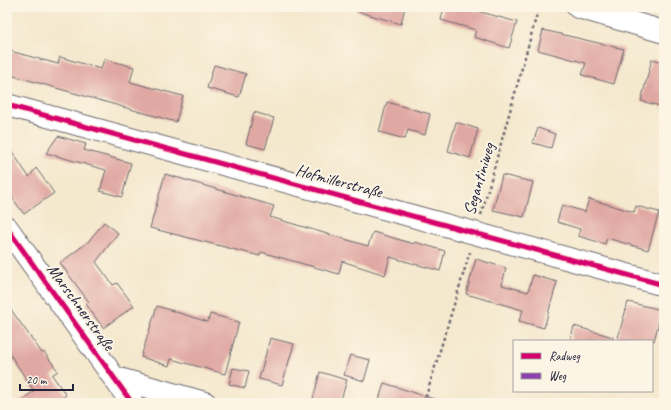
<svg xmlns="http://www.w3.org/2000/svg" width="671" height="410" viewBox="0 0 671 410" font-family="Caveat,sans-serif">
  <rect width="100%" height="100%" fill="#fcf5e5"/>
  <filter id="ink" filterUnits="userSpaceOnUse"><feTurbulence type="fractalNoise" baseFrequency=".025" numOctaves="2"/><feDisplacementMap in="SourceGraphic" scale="8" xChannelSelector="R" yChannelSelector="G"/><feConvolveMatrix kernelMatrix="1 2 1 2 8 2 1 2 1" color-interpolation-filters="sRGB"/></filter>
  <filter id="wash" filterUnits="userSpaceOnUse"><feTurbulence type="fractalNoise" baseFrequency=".012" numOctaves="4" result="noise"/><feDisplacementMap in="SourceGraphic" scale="16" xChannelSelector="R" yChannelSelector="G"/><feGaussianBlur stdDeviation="0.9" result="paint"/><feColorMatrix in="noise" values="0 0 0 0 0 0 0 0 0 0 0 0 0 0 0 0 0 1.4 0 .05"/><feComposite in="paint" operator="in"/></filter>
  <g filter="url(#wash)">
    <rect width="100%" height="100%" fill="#f4e8cd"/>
    <g id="blocks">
      <g fill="#e0a8a3">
        <polygon points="357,7 405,7 401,24 356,11"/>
        <polygon points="444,7 463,7 517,22 509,48 474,37 476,30 441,20"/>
        <polygon points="543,30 624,49 614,84 582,75 586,63 538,50"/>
        <polygon points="10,51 58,64 60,57 101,69 104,59 134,67 130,82 183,96 176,122 7,74 7,62"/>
        <polygon points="652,59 664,62 664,107 641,101"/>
        <polygon points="214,65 246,74 239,97 207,88"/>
        <polygon points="387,102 430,114 425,135 408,130 405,139 379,132"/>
        <polygon points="254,112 274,118 265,149 246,144"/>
        <polygon points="456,122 478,129 470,158 448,151"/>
        <polygon points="538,128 555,134 551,148 533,143"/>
        <polygon points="58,136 86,144 84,150 131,163 122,197 100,191 106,170 46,153"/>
        <polygon points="7,144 29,177 36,168 54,193 24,214 7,191"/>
        <polygon points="165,174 274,206 270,217 368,246 373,232 414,244 415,242 445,251 440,271 390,257 385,275 342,261 339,274 261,252 260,256 150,228"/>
        <polygon points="502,175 533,182 524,217 493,210"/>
        <polygon points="589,199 634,212 636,206 659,212 648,250 607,238 605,244 578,236 580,229 557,222 562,205 585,212"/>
        <polygon points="104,222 118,233 96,262 113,285 117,283 134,306 103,328 86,304 89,302 60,263 88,242"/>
        <polygon points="476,259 506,268 502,285 528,292 533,275 557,282 544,328 519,321 523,310 466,294"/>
        <polygon points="628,302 662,310 654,341 617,341"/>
        <polygon points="7,304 42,353 44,352 58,371 52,375 66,395 55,403 17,403 34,391 7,350"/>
        <polygon points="157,306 208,322 210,314 239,322 225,374 171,359 169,366 141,357"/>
        <polygon points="574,326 613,337 612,341 570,341"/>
        <polygon points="270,338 294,344 282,385 259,379"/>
        <polygon points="350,355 370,360 364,381 344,375"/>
        <polygon points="233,368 249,371 245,388 229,384"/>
        <polygon points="320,372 347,380 340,403 312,403"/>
        <polygon points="384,383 437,400 437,403 378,403"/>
      </g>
    </g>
  </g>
  <g filter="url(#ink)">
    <use href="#blocks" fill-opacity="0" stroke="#6c676e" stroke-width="1"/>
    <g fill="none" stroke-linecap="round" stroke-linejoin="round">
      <g stroke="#6c676e" stroke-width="24">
        <g id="minor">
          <polyline points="578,7 664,32"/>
          <polyline points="7,105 664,285"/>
          <polyline points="7,228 132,403"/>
          <polyline points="116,378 205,403"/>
        </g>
      </g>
      <g stroke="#6c676e" stroke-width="2.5" stroke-dasharray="3 3" stroke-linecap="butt">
        <polyline points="481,215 539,7"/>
        <polyline points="424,403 470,252"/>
      </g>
      <use href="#minor" stroke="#fff" stroke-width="22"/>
      <polyline stroke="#8e44ad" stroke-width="4" stroke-dasharray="8 4" stroke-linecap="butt" points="662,7 664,11"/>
      <g stroke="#fcf5e5" stroke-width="8">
        <g id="cycleway">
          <polyline points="7,105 664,285"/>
          <polyline points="7,228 132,403"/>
        </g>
      </g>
      <use href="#cycleway" stroke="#d6006c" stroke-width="5"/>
    </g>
  </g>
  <g text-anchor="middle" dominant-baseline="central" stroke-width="4" stroke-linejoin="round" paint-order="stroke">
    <g font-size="17" fill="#22223b" stroke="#fcf5e5">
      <text transform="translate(479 179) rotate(-74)">Segantiniweg</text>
      <text transform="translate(339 181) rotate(15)">Hofmillerstraße</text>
      <text transform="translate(81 307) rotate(54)">Marschnerstraße</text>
    </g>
  </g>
  <rect width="671" height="410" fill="none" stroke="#fcf5e5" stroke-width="24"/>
  <rect x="513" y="340" width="140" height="52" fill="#fcf5e5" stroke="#a5a1a1"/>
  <rect x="521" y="353" width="20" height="6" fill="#d6006c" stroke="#a5a1a1"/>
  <text x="549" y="360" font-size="12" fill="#22223b">Radweg</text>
  <rect x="521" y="373" width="20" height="6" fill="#8e44ad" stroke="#a5a1a1"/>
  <text x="549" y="380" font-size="12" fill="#22223b">Weg</text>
  <path d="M20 384v6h53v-6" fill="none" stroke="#22223b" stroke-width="2"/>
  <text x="26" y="384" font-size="12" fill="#22223b" stroke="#fcf5e5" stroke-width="3" paint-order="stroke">20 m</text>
</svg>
